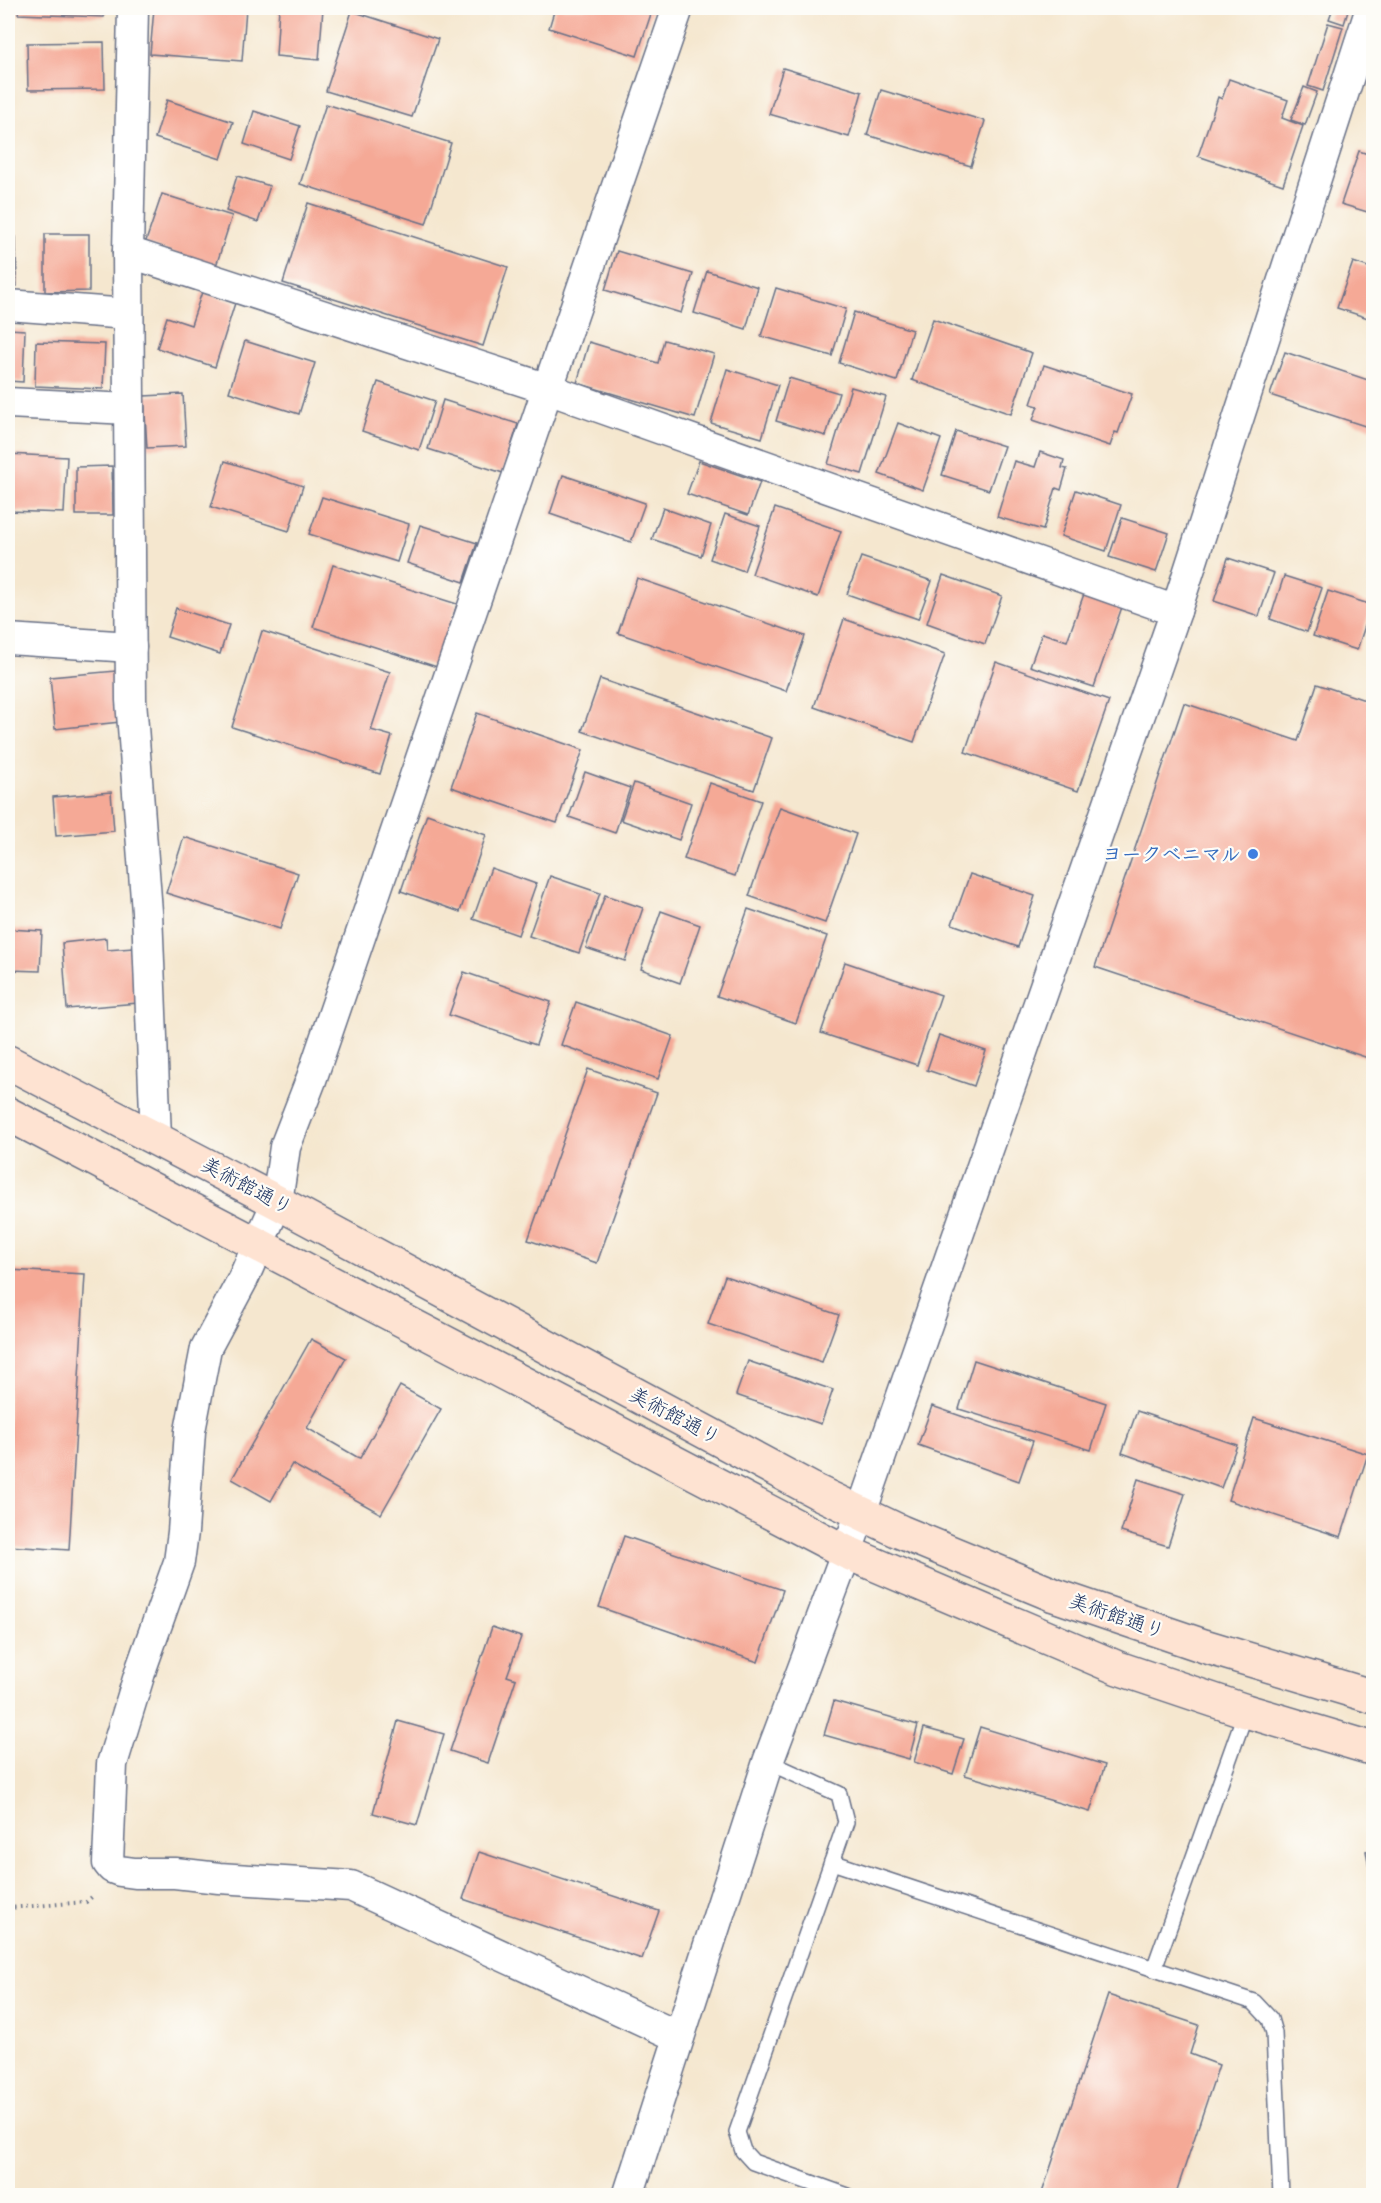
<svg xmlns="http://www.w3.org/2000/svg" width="1381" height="2203" viewBox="0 0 1381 2203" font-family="Pangolin,'Klee One',sans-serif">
  <rect width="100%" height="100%" fill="#fdfcf7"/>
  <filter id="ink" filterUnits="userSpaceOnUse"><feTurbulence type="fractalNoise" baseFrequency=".0167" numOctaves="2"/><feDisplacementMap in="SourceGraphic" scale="12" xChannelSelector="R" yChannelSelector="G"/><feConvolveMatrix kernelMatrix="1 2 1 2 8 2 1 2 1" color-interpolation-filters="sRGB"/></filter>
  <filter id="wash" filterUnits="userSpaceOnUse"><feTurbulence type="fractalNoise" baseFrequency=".008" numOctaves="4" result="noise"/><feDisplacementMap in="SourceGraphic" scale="24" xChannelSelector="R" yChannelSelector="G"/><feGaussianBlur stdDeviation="1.35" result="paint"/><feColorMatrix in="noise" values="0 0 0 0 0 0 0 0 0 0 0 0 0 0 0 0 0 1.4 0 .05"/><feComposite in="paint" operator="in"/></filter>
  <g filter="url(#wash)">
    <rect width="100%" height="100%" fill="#f5e7cf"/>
    <g id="blocks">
      <g fill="#f5a996">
        <polygon points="19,8 105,8 104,17 18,14"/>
        <polygon points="154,8 246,8 242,61 150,54"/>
        <polygon points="279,8 323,8 319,60 276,56"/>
        <polygon points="555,8 653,8 637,56 549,28"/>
        <polygon points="1333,8 1349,8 1344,24 1329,19"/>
        <polygon points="352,11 438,39 412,117 326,91"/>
        <polygon points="1328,23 1343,27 1323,91 1308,86"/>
        <polygon points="104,42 105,89 28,90 27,43"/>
        <polygon points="783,68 862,92 849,137 769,114"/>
        <polygon points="1229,79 1288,100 1282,118 1303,126 1283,185 1198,156 1218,97 1222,99"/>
        <polygon points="1304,87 1317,92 1305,125 1291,120"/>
        <polygon points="881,90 985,121 971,166 867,135"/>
        <polygon points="167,100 233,122 221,159 155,138"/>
        <polygon points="326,104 451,143 426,224 300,184"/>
        <polygon points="254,111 300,126 289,159 244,144"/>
        <polygon points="1359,151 1374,156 1374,214 1341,204"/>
        <polygon points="237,176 270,186 258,222 226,211"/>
        <polygon points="162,194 232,216 216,266 145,244"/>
        <polygon points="308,203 508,267 483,346 283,283"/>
        <polygon points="45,234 89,234 89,291 45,292"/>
        <polygon points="8,237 16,237 17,286 8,286"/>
        <polygon points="617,251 693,274 681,313 605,290"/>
        <polygon points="1353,262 1374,269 1374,320 1337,308"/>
        <polygon points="707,271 758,287 746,329 694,313"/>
        <polygon points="776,288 846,309 832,356 761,336"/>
        <polygon points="202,292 235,303 215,367 157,348 167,317 191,325"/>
        <polygon points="854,312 912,330 897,381 839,363"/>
        <polygon points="933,319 1032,353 1011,414 912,380"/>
        <polygon points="8,329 25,330 23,382 8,381"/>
        <polygon points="664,340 714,354 695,418 577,383 589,342 658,363"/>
        <polygon points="245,341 315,363 299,414 229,392"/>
        <polygon points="36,342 105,344 103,389 35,386"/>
        <polygon points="1285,352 1374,382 1374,429 1270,395"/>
        <polygon points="1044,365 1132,394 1118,433 1115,432 1110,446 1033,420 1038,406 1031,404"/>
        <polygon points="727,369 778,385 762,438 711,423"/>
        <polygon points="789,378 839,393 826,436 776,421"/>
        <polygon points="378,382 435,401 419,450 362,431"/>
        <polygon points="851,387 886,397 862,474 828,464"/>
        <polygon points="183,394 186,446 147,448 144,396"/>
        <polygon points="443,400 518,424 503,473 428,449"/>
        <polygon points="898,423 941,439 923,490 879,474"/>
        <polygon points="956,431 1004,446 989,490 942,475"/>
        <polygon points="1040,452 1064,460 1062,468 1067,469 1061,490 1056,488 1043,530 997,517 1014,461 1035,467"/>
        <polygon points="8,454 67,457 64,513 8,511"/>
        <polygon points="225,461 303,486 289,531 211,507"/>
        <polygon points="699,461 760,482 748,515 687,494"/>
        <polygon points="112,466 113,515 76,515 76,467"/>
        <polygon points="563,475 645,503 631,542 550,514"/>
        <polygon points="1076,490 1121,505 1106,551 1061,536"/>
        <polygon points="322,497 409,524 397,562 309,534"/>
        <polygon points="663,508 711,525 701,556 652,539"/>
        <polygon points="775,508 841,531 818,597 752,574"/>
        <polygon points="725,514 760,526 744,571 710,559"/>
        <polygon points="1122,518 1169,533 1156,572 1109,557"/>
        <polygon points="420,525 477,543 464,582 407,563"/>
        <polygon points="861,557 932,581 918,619 847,594"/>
        <polygon points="1228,558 1274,573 1259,616 1214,601"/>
        <polygon points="333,565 457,604 437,667 313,627"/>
        <polygon points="943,575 1002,596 985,644 927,623"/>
        <polygon points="1284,576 1322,588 1307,632 1270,619"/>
        <polygon points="637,578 805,636 786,691 618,633"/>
        <polygon points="1328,591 1372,605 1357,650 1313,636"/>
        <polygon points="1084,594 1122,607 1094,687 1030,666 1042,633 1067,641"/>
        <polygon points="176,608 229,625 220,654 167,637"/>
        <polygon points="844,619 945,654 914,742 814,707"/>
        <polygon points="262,631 390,672 371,730 392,736 380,774 232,727"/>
        <polygon points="996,662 1109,701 1078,791 965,752"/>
        <polygon points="116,671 120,722 55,729 50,677"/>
        <polygon points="600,679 772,738 754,790 582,731"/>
        <polygon points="1317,684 1374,703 1374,1060 1095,967 1184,703 1298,741"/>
        <polygon points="477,713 583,750 557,823 451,787"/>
        <polygon points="585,772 630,788 615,833 569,817"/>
        <polygon points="634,783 691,803 679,840 621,820"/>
        <polygon points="710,783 761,801 735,876 684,859"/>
        <polygon points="111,792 114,831 56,836 53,797"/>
        <polygon points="780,807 856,834 825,923 749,896"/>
        <polygon points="427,814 486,835 460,912 401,891"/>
        <polygon points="184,837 298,873 280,929 166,893"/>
        <polygon points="491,868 536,884 518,935 473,919"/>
        <polygon points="970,874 1035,896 1018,947 952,924"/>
        <polygon points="550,876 600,893 579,953 529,936"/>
        <polygon points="605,895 643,908 625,961 586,948"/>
        <polygon points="748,909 827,936 796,1023 717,996"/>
        <polygon points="661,911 700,925 680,983 641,969"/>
        <polygon points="8,929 42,931 40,971 8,970"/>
        <polygon points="106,938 107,950 133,948 138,1003 67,1009 62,943"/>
        <polygon points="845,962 941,995 917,1065 821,1033"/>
        <polygon points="464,972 551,1002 536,1045 449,1015"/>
        <polygon points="576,1002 673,1036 658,1079 561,1045"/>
        <polygon points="939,1035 986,1051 974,1086 927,1070"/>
        <polygon points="588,1069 657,1093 597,1263 528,1240"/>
        <polygon points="8,1270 85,1274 69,1550 8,1546"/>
        <polygon points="725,1276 839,1315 822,1362 708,1324"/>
        <polygon points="311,1339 346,1358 307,1428 357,1457 360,1458 400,1386 441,1409 381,1514 292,1464 271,1501 232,1479"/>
        <polygon points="974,1360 1106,1403 1091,1450 959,1409"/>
        <polygon points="748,1361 833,1390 821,1424 736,1395"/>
        <polygon points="932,1406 1033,1441 1019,1481 918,1445"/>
        <polygon points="1137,1411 1237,1445 1221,1488 1122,1453"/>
        <polygon points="1254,1418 1368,1454 1341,1537 1228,1500"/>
        <polygon points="1138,1479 1185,1494 1168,1546 1121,1532"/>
        <polygon points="624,1536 783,1590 758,1662 599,1607"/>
        <polygon points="492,1627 521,1637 507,1676 516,1679 488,1763 450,1751"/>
        <polygon points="834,1701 918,1725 909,1759 824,1735"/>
        <polygon points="398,1721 444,1734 417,1825 373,1813"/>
        <polygon points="980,1727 1105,1765 1090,1812 965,1775"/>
        <polygon points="924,1728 964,1739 953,1774 914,1762"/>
        <polygon points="1374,1850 1374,1885 1372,1885 1366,1851"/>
        <polygon points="479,1852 659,1911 642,1959 463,1899"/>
        <polygon points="1108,1995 1199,2025 1190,2054 1219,2065 1175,2196 1041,2196"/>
      </g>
    </g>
  </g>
  <g filter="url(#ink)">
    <use href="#blocks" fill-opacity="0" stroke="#676f86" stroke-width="1.5"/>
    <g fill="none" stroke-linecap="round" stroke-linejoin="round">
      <g stroke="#676f86" stroke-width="18">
        <g id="lane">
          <polyline points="768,1762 839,1794 846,1822 737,2132 743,2151 753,2162 848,2196"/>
          <polyline points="832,1862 1254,2002 1270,2019 1274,2033 1281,2196"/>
          <polyline points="1154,1969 1246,1711"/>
        </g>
      </g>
      <g stroke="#676f86" stroke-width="33">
        <g id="street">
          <polyline points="133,8 128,252 131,700 147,912 156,1138"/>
          <polyline points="678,8 311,1080 285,1147 277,1202 243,1279 206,1348 190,1431 183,1532 179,1562 142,1666 112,1764 108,1863 112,1868 120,1871 135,1873 175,1873 219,1878 351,1886 679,2037"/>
          <polyline points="128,252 548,389 1176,611"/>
          <polyline points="8,305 128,314"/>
          <polyline points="8,403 129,409"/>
          <polyline points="8,639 131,647"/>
          <polyline points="628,2196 768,1762 861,1513 1176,611 1371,8"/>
        </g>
      </g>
      <g stroke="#676f86" stroke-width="36">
        <g id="secondary">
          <polyline points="8,1062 277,1202 817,1492 901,1532 1054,1595 1204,1646 1374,1697"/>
          <polyline points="8,1114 846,1552 1118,1668 1246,1711 1374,1749"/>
        </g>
      </g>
      <polyline stroke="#676f86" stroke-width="4" stroke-dasharray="1.5 4.5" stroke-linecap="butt" points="8,1908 86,1902 94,1895"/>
      <use href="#lane" stroke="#fff" stroke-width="15"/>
      <use href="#street" stroke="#fff" stroke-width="30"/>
      <use href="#secondary" stroke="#fee3d2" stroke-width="33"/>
    </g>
  </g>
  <circle fill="#3f7fe0" stroke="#fdfcf7" stroke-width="2" cx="1253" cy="854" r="6"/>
  <g text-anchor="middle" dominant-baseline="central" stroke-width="4.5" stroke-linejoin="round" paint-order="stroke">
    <g font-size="20" font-weight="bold" fill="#366cbe" stroke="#fdfcf7" text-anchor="end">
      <text x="1241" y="854">ヨークベニマル</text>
    </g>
    <g font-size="20" fill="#1b2f5e" stroke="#fdfcf7">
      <text transform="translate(247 1186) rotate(28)">美術館通り</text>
      <text transform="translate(675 1416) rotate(28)">美術館通り</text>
      <text transform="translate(1117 1616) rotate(19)">美術館通り</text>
    </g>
  </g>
  <rect width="1381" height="2203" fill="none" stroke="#fdfcf7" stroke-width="30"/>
</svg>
